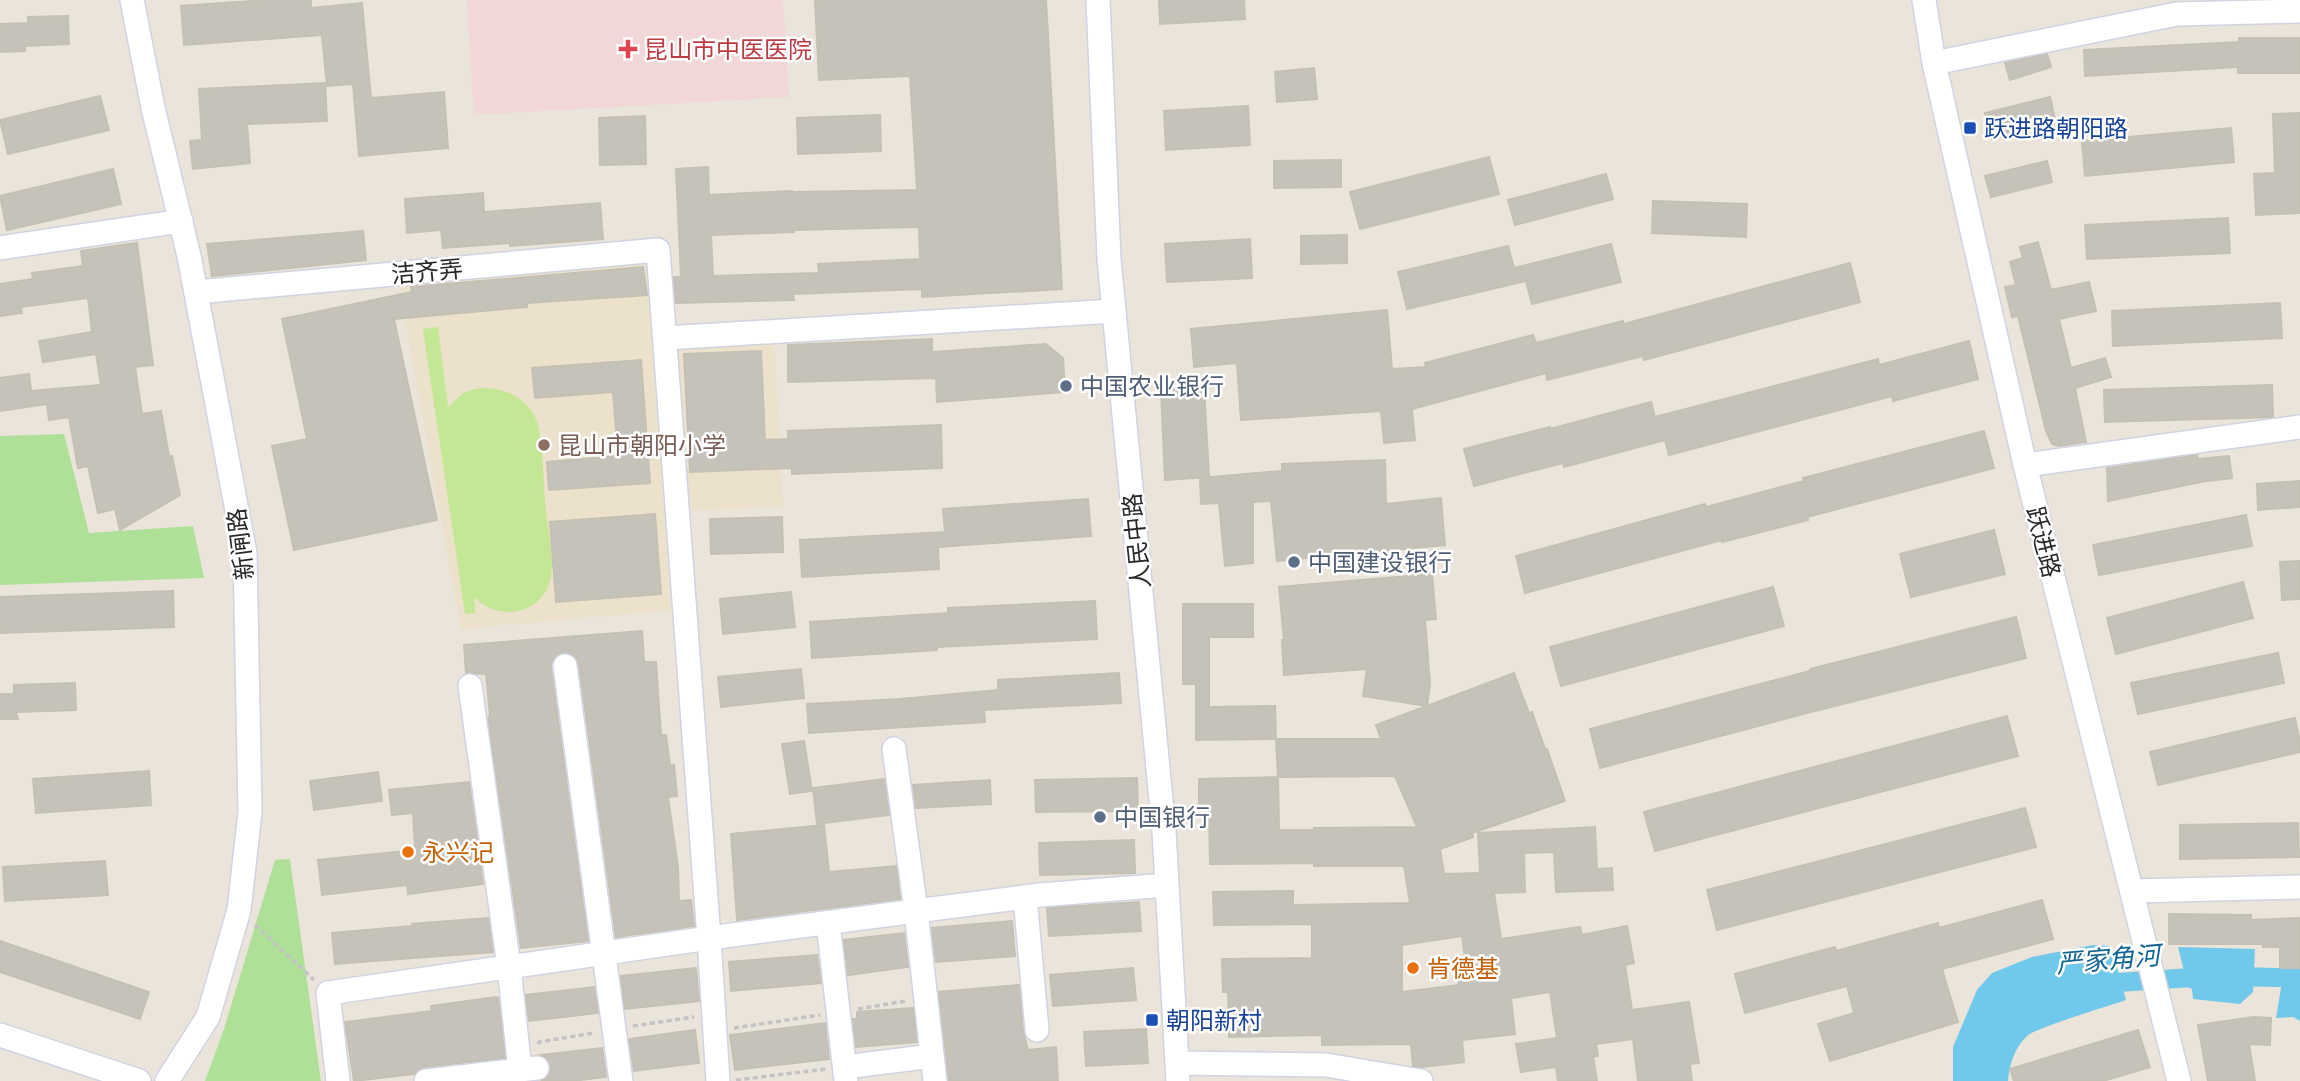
<svg xmlns="http://www.w3.org/2000/svg" width="2300" height="1081" viewBox="0 0 2300 1081" font-family="'Archivo Narrow','Noto Sans SC',sans-serif">
  <rect width="100%" height="100%" fill="#eae4da"/>
  <g fill="#ece1ca">
    <polygon points="646,260 671,610 461,629 398,281"/>
    <polygon points="774,340 783,506 685,511 676,345"/>
  </g>
  <polygon fill="#f1d7d8" points="467,0 783,0 789,97 474,115"/>
  <g fill="#afe098">
    <polygon points="64,434 89,533 193,526 204,578 0,585 0,436"/>
    <polygon points="290,859 321,1081 205,1081 224,1029 275,860"/>
  </g>
  <path fill="#c3e794" d="M438,327L448,407C453,403 458,397 464,393C490,379 531,395 538,425C544,450 543,485 546,511C548,530 556,568 549,585C535,617 497,620 474,597L475,613L465,614L423,329Z"/>
  <g fill="#70c8ea">
    <path d="M2093,945L2111,946L2126,1000C2109,1006 2035,1028 2027,1036C2015,1047 2009,1065 2008,1081H1953V1047L1977,990L1992,973L2032,957Z"/>
    <polygon points="2178,947 2255,949 2253,992 2240,1004 2193,999 2192,989 2188,987"/>
    <polygon points="2284,970 2300,970 2300,1021 2293,1017 2276,1018"/>
  </g>
  <g fill="none" stroke-linecap="round" stroke-linejoin="round">
    <polyline stroke="#70c8ea" stroke-width="19" points="2095,984 2215,976 2300,978"/>
  </g>
  <g fill="#c5c2b9" stroke="#c5c0b4" stroke-width="2" fill-rule="evenodd">
    <polygon points="266,0 311,0 311,8 362,3 371,98 444,92 448,148 359,156 353,84 327,86 322,35 184,45 181,6"/>
    <path d="M815,0H1046L1062,289L922,297V289L793,294L794,300L676,303L674,277H681L676,169L708,167L709,195L792,191V192L917,190L910,76L819,80ZM919,227L920,259L818,264L819,273L713,276L711,235L794,232V230Z"/>
    <polygon points="1159,0 1244,0 1245,19 1160,24"/>
    <polygon points="68,16 69,44 25,46 25,51 0,52 0,24 28,23 28,17"/>
    <polygon points="2239,38 2300,38 2300,73 2238,73 2238,67 2085,76 2084,50 2239,42"/>
    <polygon points="2047,54 2051,67 2010,80 2005,63"/>
    <polygon points="1314,68 1317,99 1277,102 1275,72"/>
    <polygon points="325,83 327,121 247,124 250,163 193,169 190,141 202,140 199,89"/>
    <polygon points="100,96 109,130 8,154 0,120"/>
    <polygon points="2050,97 2056,124 1992,139 1985,113"/>
    <polygon points="1248,106 1250,145 1166,150 1164,111"/>
    <polygon points="2300,113 2300,213 2256,215 2254,174 2275,173 2273,114"/>
    <polygon points="880,115 881,151 798,154 797,118"/>
    <polygon points="645,116 646,164 600,165 599,118"/>
    <polygon points="2231,128 2234,162 2085,176 2082,141"/>
    <polygon points="1489,157 1499,194 1360,229 1350,192"/>
    <polygon points="1341,160 1341,187 1274,188 1274,161"/>
    <polygon points="2047,161 2052,182 1991,197 1985,176"/>
    <polygon points="113,169 121,204 7,230 0,196"/>
    <polygon points="1606,174 1613,199 1515,225 1508,200"/>
    <polygon points="483,193 484,212 600,203 603,239 510,246 510,243 443,248 441,230 407,233 405,199"/>
    <polygon points="1653,201 1747,204 1746,237 1652,233"/>
    <polygon points="2228,218 2230,253 2087,259 2085,225"/>
    <polygon points="363,231 366,260 212,276 207,244"/>
    <polygon points="1347,235 1347,263 1301,264 1301,236"/>
    <polygon points="1250,239 1252,278 1167,282 1165,244"/>
    <polygon points="2038,242 2051,290 2089,282 2096,311 2059,319 2071,368 2105,358 2111,377 2075,388 2086,442 2058,446 2052,444 2046,431 2018,316 2012,317 2005,287 2016,285 2010,262 2023,258 2020,247"/>
    <polygon points="137,243 153,365 135,367 142,414 161,411 169,456 172,456 180,495 120,530 115,509 98,513 88,466 78,468 69,417 49,420 47,404 0,411 0,378 29,374 31,391 101,385 96,354 43,362 39,341 92,332 88,298 21,307 22,313 0,316 0,284 33,279 32,273 83,266 81,251"/>
    <polygon points="1611,244 1621,282 1532,304 1526,281 1407,309 1398,272 1508,246 1514,268"/>
    <polygon points="1850,263 1860,302 1644,360 1643,356 1547,380 1546,373 1412,409 1415,440 1384,443 1381,411 1241,420 1237,363 1194,367 1191,329 1387,310 1392,369 1426,367 1425,363 1533,335 1536,343 1623,321 1624,324"/>
    <polygon points="643,267 647,295 527,303 527,307 394,319 437,520 294,550 272,446 307,439 282,319 412,292 411,287"/>
    <polygon points="2280,303 2282,338 2113,346 2112,311"/>
    <polygon points="932,339 932,352 1046,344 1063,358 1065,392 937,402 936,378 788,382 788,345"/>
    <polygon points="1969,341 1978,379 1893,401 1892,396 1669,455 1665,440 1564,467 1563,463 1474,486 1464,449 1550,427 1550,429 1651,402 1655,417 1878,359 1879,365"/>
    <polygon points="761,351 765,440 788,439 788,431 941,425 942,468 792,474 792,468 690,472 684,354"/>
    <polygon points="641,360 650,483 549,490 547,462 618,456 613,392 535,398 532,368"/>
    <polygon points="2272,385 2273,417 2105,422 2104,390"/>
    <polygon points="1204,388 1209,477 1165,480 1161,390"/>
    <polygon points="1984,431 1994,468 1807,517 1808,520 1722,542 1722,540 1525,593 1516,556 1705,504 1706,507 1804,481 1803,478"/>
    <polygon points="2197,455 2198,459 2229,456 2232,478 2206,481 2108,501 2107,468"/>
    <polygon points="1385,460 1386,504 1441,498 1445,545 1277,561 1271,501 1253,502 1253,563 1225,566 1219,503 1201,504 1200,478 1282,471 1282,464"/>
    <polygon points="2300,481 2300,507 2258,510 2257,484"/>
    <polygon points="1088,499 1091,536 938,547 939,569 802,577 800,540 945,532 943,509"/>
    <polygon points="655,514 661,594 556,602 550,522"/>
    <polygon points="2246,515 2252,546 2099,575 2093,545"/>
    <polygon points="782,517 783,552 711,554 710,519"/>
    <polygon points="1994,530 2005,574 1911,597 1900,554"/>
    <polygon points="2300,561 2300,599 2282,600 2280,562"/>
    <polygon points="1432,574 1436,619 1425,620 1430,684 1427,706 1363,696 1367,669 1284,675 1282,640 1284,640 1279,587"/>
    <polygon points="2243,582 2253,618 2116,654 2107,618"/>
    <polygon points="1773,587 1784,626 1561,686 1550,647"/>
    <polygon points="173,591 174,627 0,633 0,597"/>
    <polygon points="791,592 795,627 723,634 720,599"/>
    <polygon points="1095,601 1097,639 937,647 937,650 812,658 810,622 948,613 948,608"/>
    <polygon points="1183,604 1253,604 1253,637 1209,637 1209,707 1275,706 1276,739 1196,740 1196,684 1183,684"/>
    <polygon points="2016,617 2026,658 1803,714 1600,768 1590,729 1810,671 1810,669"/>
    <polygon points="642,631 644,662 656,662 661,735 666,735 670,765 674,765 677,796 668,797 678,867 679,901 691,900 694,926 616,937 579,664 576,657 564,652 556,655 552,661 551,668 588,941 521,948 488,717 490,716 486,674 466,673 464,645"/>
    <polygon points="2278,653 2284,683 2138,714 2131,683"/>
    <polygon points="801,669 804,698 721,707 718,677"/>
    <polygon points="1119,673 1121,703 984,710 985,722 809,733 807,704 900,699 998,690 998,680"/>
    <path d="M1514,673L1529,713L1532,712L1545,749H1547L1565,801L1472,833L1473,837L1440,849L1444,874L1480,873L1478,833L1595,827L1597,869L1612,868L1613,890L1556,892L1554,852L1524,853L1525,892L1494,893L1501,939L1580,927L1582,935L1627,926L1634,963L1625,965L1632,1010L1689,1002L1699,1063L1690,1064L1692,1081H1638L1633,1039L1596,1044L1598,1056L1593,1057L1597,1081H1558L1556,1067L1521,1072L1516,1044L1557,1038L1550,992L1511,998L1515,1034L1462,1040L1464,1062L1421,1067L1413,1066L1411,1044L1322,1045V1035L1229,1037L1228,992H1223L1222,959L1312,958V924L1214,925L1213,892L1293,891V905L1410,903L1404,866H1314V863L1210,864L1209,812H1199V779L1278,777L1276,739H1381L1376,725ZM1395,776L1417,827L1314,828V830H1279L1278,777ZM1462,936L1466,965L1457,967L1459,985L1402,992V945Z"/>
    <polygon points="75,683 76,710 16,712 18,719 0,719 0,694 14,694 14,685"/>
    <polygon points="2007,716 2018,756 1655,851 1644,812"/>
    <polygon points="2295,718 2300,742 2300,752 2158,785 2150,752"/>
    <polygon points="804,741 812,791 790,794 782,744"/>
    <polygon points="149,771 151,805 36,813 33,779"/>
    <polygon points="378,772 382,801 314,810 310,781"/>
    <polygon points="1137,778 1138,811 1036,812 1035,780"/>
    <polygon points="884,779 889,815 817,824 813,788"/>
    <polygon points="990,780 991,804 916,808 913,785"/>
    <polygon points="469,782 483,884 408,894 407,885 322,895 318,860 415,850 413,813 392,815 389,790"/>
    <polygon points="2025,808 2036,847 1717,930 1707,890"/>
    <polygon points="2298,823 2299,857 2180,859 2180,825"/>
    <polygon points="824,825 829,872 896,866 900,899 737,920 731,834"/>
    <polygon points="1134,840 1135,873 1040,875 1039,843"/>
    <polygon points="105,861 108,895 5,901 3,867"/>
    <polygon points="2042,900 2053,939 1942,969 1958,1022 1830,1061 1818,1024 1854,1013 1847,986 1745,1013 1735,974 1835,947 1836,951 1938,923 1939,928"/>
    <polygon points="1139,902 1141,931 1049,936 1047,908"/>
    <polygon points="2169,914 2251,915 2251,920 2300,918 2300,968 2280,968 2280,947 2263,947 2263,944 2169,944"/>
    <polygon points="488,918 493,952 335,964 332,933 413,926 412,924"/>
    <polygon points="1012,921 1015,956 936,962 932,928"/>
    <polygon points="904,933 908,967 848,975 844,940"/>
    <polygon points="0,941 149,992 140,1019 0,972"/>
    <polygon points="817,955 821,983 731,991 729,962"/>
    <polygon points="696,968 699,1001 625,1009 621,976"/>
    <polygon points="1133,968 1136,1000 1053,1006 1050,975"/>
    <polygon points="1019,985 1023,1031 1028,1050 1056,1047 1058,1080 949,1081 939,992"/>
    <polygon points="594,987 598,1013 529,1021 526,995"/>
    <polygon points="496,997 498,998 505,1058 424,1067 414,1074 354,1081 345,1022 432,1011 431,1006"/>
    <polygon points="913,1008 917,1042 856,1047 853,1019 857,1019 857,1012"/>
    <polygon points="2253,1017 2271,1018 2270,1045 2249,1044 2255,1081 2208,1081 2198,1025"/>
    <polygon points="825,1023 829,1059 735,1070 730,1035"/>
    <polygon points="1146,1029 1148,1063 1086,1066 1084,1032"/>
    <polygon points="695,1030 699,1063 634,1071 629,1039"/>
    <polygon points="2138,1030 2150,1067 2103,1081 2014,1081 2010,1069"/>
    <polygon points="602,1048 606,1077 572,1081 541,1081 550,1074 551,1067 548,1059 540,1055"/>
  </g>
  <g fill="none" stroke-linecap="round" stroke-linejoin="round">
    <g stroke="#d0d3e1" stroke-width="26">
      <g id="minor">
        <polyline points="132,0 153,108 189,256 245,553 250,812 239,910 208,1017 167,1081"/>
        <polyline points="1098,0 1109,259 1164,831 1178,1081"/>
        <polyline points="1924,0 1934,63 2025,465 2179,1081"/>
        <polyline points="1934,63 2177,14 2300,11"/>
        <polyline points="0,248 181,221"/>
        <polyline points="196,292 658,250 709,938 718,1081"/>
        <polyline points="666,338 1114,311"/>
        <polyline points="2025,465 2300,427"/>
        <polyline points="565,666 621,1081"/>
        <polyline points="470,686 509,967 520,1070"/>
        <polyline points="894,749 916,911 935,1081"/>
        <polyline points="2132,891 2300,887"/>
        <polyline points="1025,897 1037,1030"/>
        <polyline points="828,923 846,1081"/>
        <polyline points="0,1035 139,1081"/>
        <polyline points="1177,1063 1326,1065 1421,1081"/>
        <polyline points="845,1067 932,1056"/>
        <polyline points="338,1081 328,993 709,938 916,911 1040,895 1167,885"/>
        <polyline points="426,1081 537,1068"/>
      </g>
    </g>
    <g stroke="#c3c3c3" stroke-width="3.5" stroke-dasharray="5 3.5" stroke-linecap="butt">
      <polyline points="255,925 314,980"/>
      <polyline points="858,1009 906,1001"/>
      <polyline points="633,1026 694,1017"/>
      <polyline points="734,1028 820,1015"/>
      <polyline points="538,1044 539,1042 594,1033"/>
      <polyline points="736,1080 826,1069"/>
    </g>
    <use href="#minor" stroke="#fff" stroke-width="23"/>
  </g>
  <path fill="#e0444e" stroke="#fff" stroke-width="2.5" d="M624.5 38.5h7v7h7v7h-7v7h-7v-7h-7v-7h7z"/>
  <g fill="#1a4fb4" stroke="#fff" stroke-width="2.5">
    <rect x="1963" y="121" width="14" height="14" rx="3.5"/>
    <rect x="1145" y="1013" width="14" height="14" rx="3.5"/>
  </g>
  <g fill="#5c6f8a" stroke="#fff" stroke-width="2.5">
    <circle cx="1066" cy="386" r="7"/>
    <circle cx="1294" cy="562" r="7"/>
    <circle cx="1100" cy="817" r="7"/>
  </g>
  <circle fill="#8d6e63" stroke="#fff" stroke-width="2.5" cx="544" cy="445" r="7"/>
  <g fill="#e8710a" stroke="#fff" stroke-width="2.5">
    <circle cx="408" cy="852" r="7"/>
    <circle cx="1413" cy="968" r="7"/>
  </g>
  <g text-anchor="middle" dominant-baseline="central" stroke-width="5" stroke-linejoin="round" paint-order="stroke">
    <g font-size="24" fill="#be3a42" stroke="#fff" text-anchor="start">
      <text x="644" y="49">昆山市中医医院</text>
    </g>
    <g font-size="24" fill="#164399" stroke="#fff" text-anchor="start">
      <text x="1984" y="128">跃进路朝阳路</text>
      <text x="1166" y="1020">朝阳新村</text>
    </g>
    <g font-size="24" fill="#282828" stroke="#fff">
      <text transform="translate(427 271) rotate(-5)">洁齐弄</text>
      <text transform="translate(1136 541) rotate(-96)">人民中路</text>
      <text transform="translate(2044 542) rotate(76)">跃进路</text>
      <text transform="translate(240 544) rotate(-97)">新闸路</text>
    </g>
    <g font-size="24" fill="#4e5e75" stroke="#fff" text-anchor="start">
      <text x="1080" y="386">中国农业银行</text>
      <text x="1308" y="562">中国建设银行</text>
      <text x="1114" y="817">中国银行</text>
    </g>
    <g font-size="24" fill="#785e54" stroke="#fff" text-anchor="start">
      <text x="558" y="445">昆山市朝阳小学</text>
    </g>
    <g font-size="24" fill="#c56008" stroke="#fff" text-anchor="start">
      <text x="422" y="852">永兴记</text>
      <text x="1427" y="968">肯德基</text>
    </g>
    <g font-size="26" font-style="italic" fill="#116593" stroke="#fff">
      <text transform="translate(2108 959) rotate(-5)">严家角河</text>
    </g>
  </g>
</svg>
